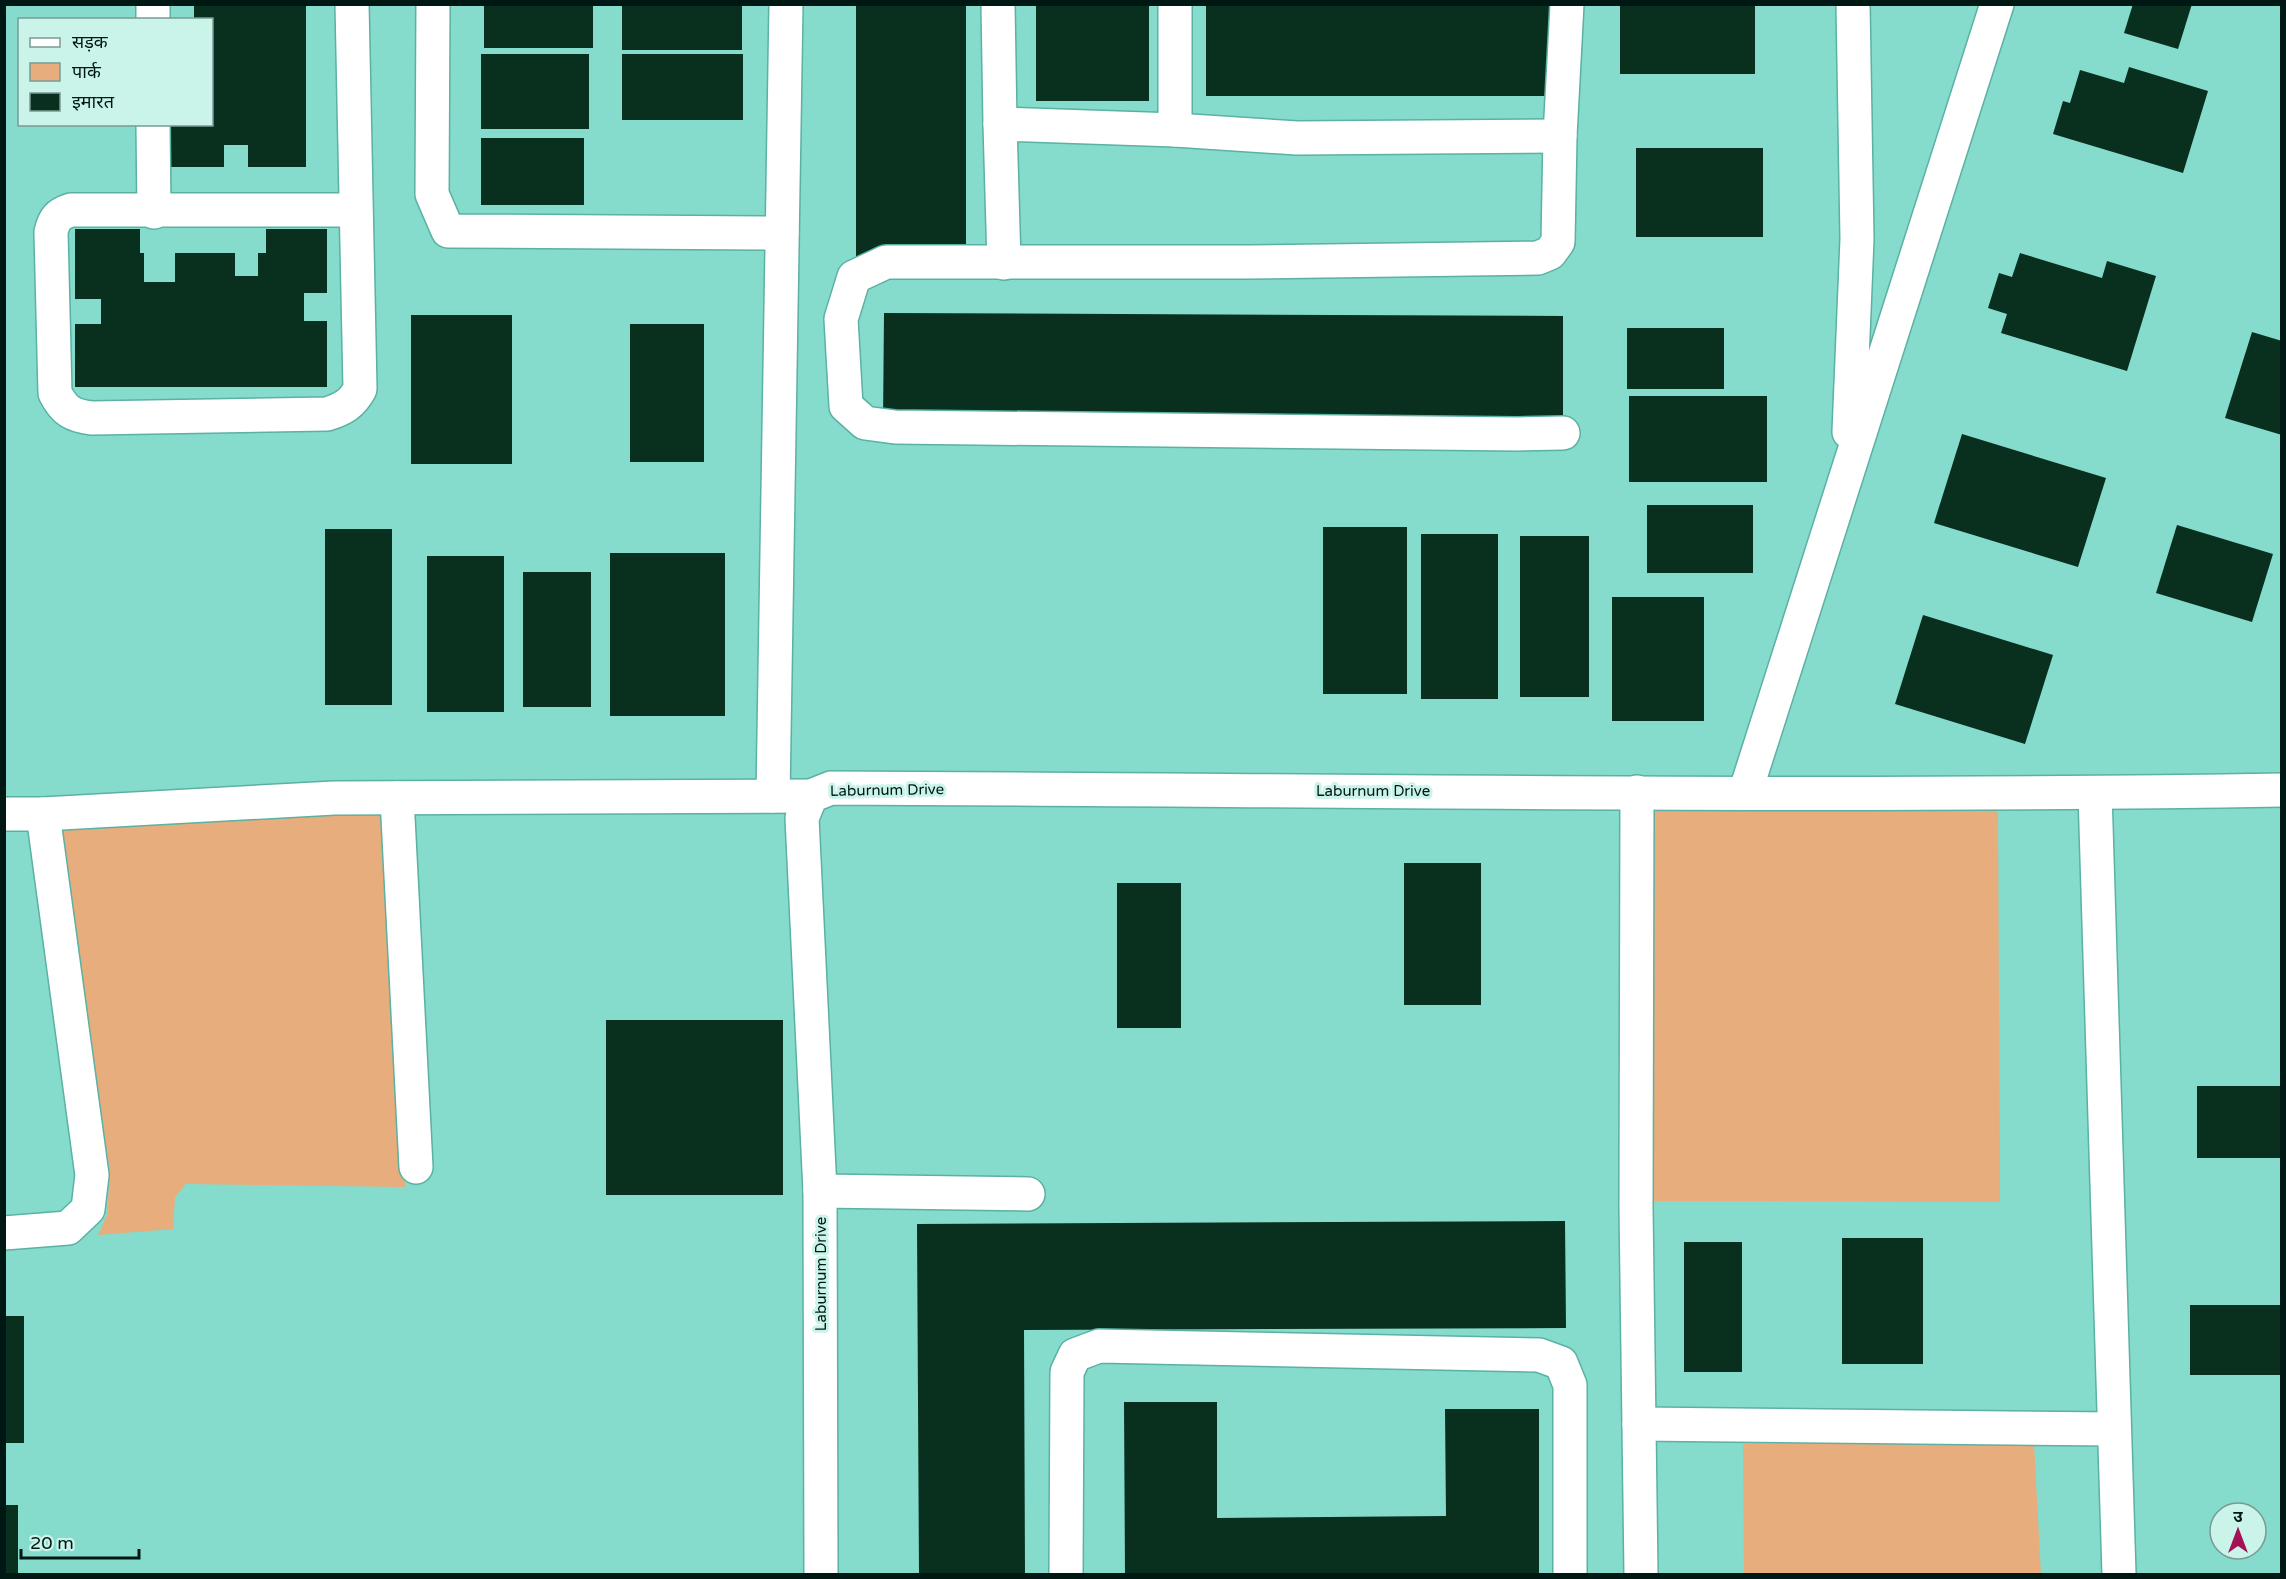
<svg xmlns="http://www.w3.org/2000/svg" width="2286" height="1579" viewBox="0 0 2286 1579" font-family="'Varela Round','Noto Sans Devanagari',sans-serif">
  <rect width="100%" height="100%" fill="#85dbcc"/>
  <g fill="#e7ad7c">
    <polygon points="1998,808 2000,1202 1654,1201 1651,809"/>
    <polygon points="386,811 405,1187 186,1184 175,1197 173,1229 98,1235 107,1215 110,1172 60,826"/>
    <polygon points="1743,1444 2034,1444 2041,1574 1744,1574"/>
  </g>
  <g fill="#092f1e">
    <polygon points="194,4 306,4 306,167 248,167 248,145 224,145 224,167 160,167 160,124 212,124 212,20 194,20"/>
    <rect x="484" y="4" width="109" height="44"/>
    <rect x="622" y="4" width="120" height="46"/>
    <rect x="856" y="4" width="110" height="258"/>
    <rect x="1036" y="4" width="113" height="97"/>
    <rect x="1206" y="4" width="346" height="92"/>
    <rect x="1620" y="4" width="135" height="70"/>
    <polygon points="2133,4 2192,4 2178,49 2124,33"/>
    <rect x="481" y="54" width="108" height="75"/>
    <rect x="622" y="54" width="121" height="66"/>
    <polygon points="2129,67 2208,91 2183,173 2053,134 2063,101 2070,103 2080,70 2124,83"/>
    <rect x="481" y="138" width="103" height="67"/>
    <rect x="1636" y="148" width="127" height="89"/>
    <polygon points="75,229 140,229 140,253 144,253 144,282 175,282 175,253 235,253 235,276 258,276 258,253 266,253 266,229 327,229 327,293 304,293 304,321 327,321 327,387 75,387 75,324 101,324 101,299 75,299"/>
    <polygon points="2020,253 2102,278 2107,261 2156,276 2127,371 2001,333 2007,314 1988,308 1999,273 2012,277"/>
    <polygon points="884,313 1563,316 1563,426 883,423"/>
    <rect x="411" y="315" width="101" height="149"/>
    <rect x="630" y="324" width="74" height="138"/>
    <rect x="1627" y="328" width="97" height="61"/>
    <polygon points="2252,332 2282,341 2282,435 2225,418"/>
    <rect x="1629" y="396" width="138" height="86"/>
    <polygon points="1962,434 2106,478 2078,567 1934,523"/>
    <rect x="1647" y="505" width="106" height="68"/>
    <polygon points="2177,525 2273,554 2252,622 2156,593"/>
    <rect x="1323" y="527" width="84" height="167"/>
    <rect x="325" y="529" width="67" height="176"/>
    <rect x="1421" y="534" width="77" height="165"/>
    <rect x="1520" y="536" width="69" height="161"/>
    <rect x="610" y="553" width="115" height="163"/>
    <rect x="427" y="556" width="77" height="156"/>
    <rect x="523" y="572" width="68" height="135"/>
    <rect x="1612" y="597" width="92" height="124"/>
    <polygon points="1923,615 2053,655 2025,744 1895,704"/>
    <rect x="1404" y="863" width="77" height="142"/>
    <rect x="1117" y="883" width="64" height="145"/>
    <rect x="606" y="1020" width="177" height="175"/>
    <rect x="2197" y="1086" width="85" height="72"/>
    <polygon points="1565,1221 1566,1328 1024,1330 1025,1574 919,1574 917,1224"/>
    <rect x="1842" y="1238" width="81" height="126"/>
    <rect x="1684" y="1242" width="58" height="130"/>
    <rect x="2190" y="1305" width="92" height="70"/>
    <rect x="4" y="1316" width="20" height="127"/>
    <polygon points="1124,1402 1217,1402 1217,1518 1446,1516 1445,1409 1539,1409 1539,1574 1125,1574"/>
    <rect x="4" y="1505" width="14" height="69"/>
  </g>
  <g fill="none" stroke-linecap="round" stroke-linejoin="round">
    <g stroke="#5bb1a2" stroke-width="36">
      <g id="street">
        <polyline points="153,4 153,20"/>
        <path d="M352,4L360,389C352,404 343,409 327,414L92,418C73,416 64,411 55,393L51,232C54,219 58,214 71,210H355"/>
        <polyline points="433,4 432,194 448,231 782,233"/>
        <polyline points="998,4 1000,124"/>
        <polyline points="1175,4 1175,130"/>
        <polyline points="153,124 154,212"/>
        <polyline points="1004,263 1000,124 1175,130 1297,138 1560,136"/>
        <polyline points="1849,432 1857,239 1853,4"/>
        <polyline points="1563,433 1518,434 895,427 865,423 846,406 841,319 854,277 886,262 1249,262 1538,258 1550,253 1558,242 1560,136 1567,4"/>
        <polyline points="1637,792 1636,1207 1641,1574"/>
        <polyline points="1745,793 1997,4"/>
        <polyline points="2095,793 2119,1574"/>
        <polyline points="773,796 786,4"/>
        <polyline points="397,798 416,1167"/>
        <polyline points="4,814 43,814 334,798 811,796"/>
        <polyline points="820,1191 1028,1194"/>
        <polyline points="4,1233 68,1228 88,1209 92,1175 43,814"/>
        <polyline points="1639,1424 2114,1429"/>
        <polyline points="1066,1574 1067,1372 1075,1355 1099,1346 1539,1355 1561,1363 1570,1385 1570,1574"/>
      </g>
    </g>
    <g stroke="#5bb1a2" stroke-width="36">
      <path id="secondary" d="M821,1574L820,1191L802,818L811,796L831,788C1314,790 1798,798 2282,790"/>
    </g>
    <use href="#street" stroke="#fff" stroke-width="33"/>
    <use href="#secondary" stroke="#fff" stroke-width="33"/>
  </g>
  <g text-anchor="middle" dominant-baseline="central" stroke-width="6" stroke-linejoin="round" paint-order="stroke">
    <g font-size="15" fill="#001814" stroke="#caf3ea">
      <text transform="translate(887 790) rotate(-1)">Laburnum Drive</text>
      <text x="1373" y="791">Laburnum Drive</text>
      <text transform="translate(821 1274) rotate(-90)">Laburnum Drive</text>
    </g>
  </g>
  <rect width="2286" height="1579" fill="none" stroke="#001814" stroke-width="12"/>
  <rect x="18" y="18" width="195" height="108" fill="#caf3ea" stroke="#799b94" stroke-width="1.5"/>
  <rect x="30" y="38" width="30" height="9" fill="#ffffff" stroke="#799b94" stroke-width="1.5"/>
  <text x="72" y="48" font-size="18" fill="#001814">सड़क</text>
  <rect x="30" y="63" width="30" height="18" fill="#e7ad7c" stroke="#799b94" stroke-width="1.5"/>
  <text x="72" y="78" font-size="18" fill="#001814">पार्क</text>
  <rect x="30" y="93" width="30" height="18" fill="#092f1e" stroke="#799b94" stroke-width="1.5"/>
  <text x="72" y="108" font-size="18" fill="#001814">इमारत</text>
  <g transform="translate(2238 1531)"><circle r="28" fill="#caf3ea" stroke="#799b94" stroke-width="1.5"/>
  <path d="M0-4.5L10 22L0 15L-10 22Z" fill="#a41255"/>
  <text y="-9" font-size="16" font-weight="bold" text-anchor="middle" fill="#001814">उ</text>
  </g>
  <path d="M21 1549v9h118v-9" fill="none" stroke="#001814" stroke-width="3"/>
  <text x="30" y="1549" font-size="18" fill="#001814" stroke="#caf3ea" stroke-width="4.5" paint-order="stroke">20 m</text>
</svg>
